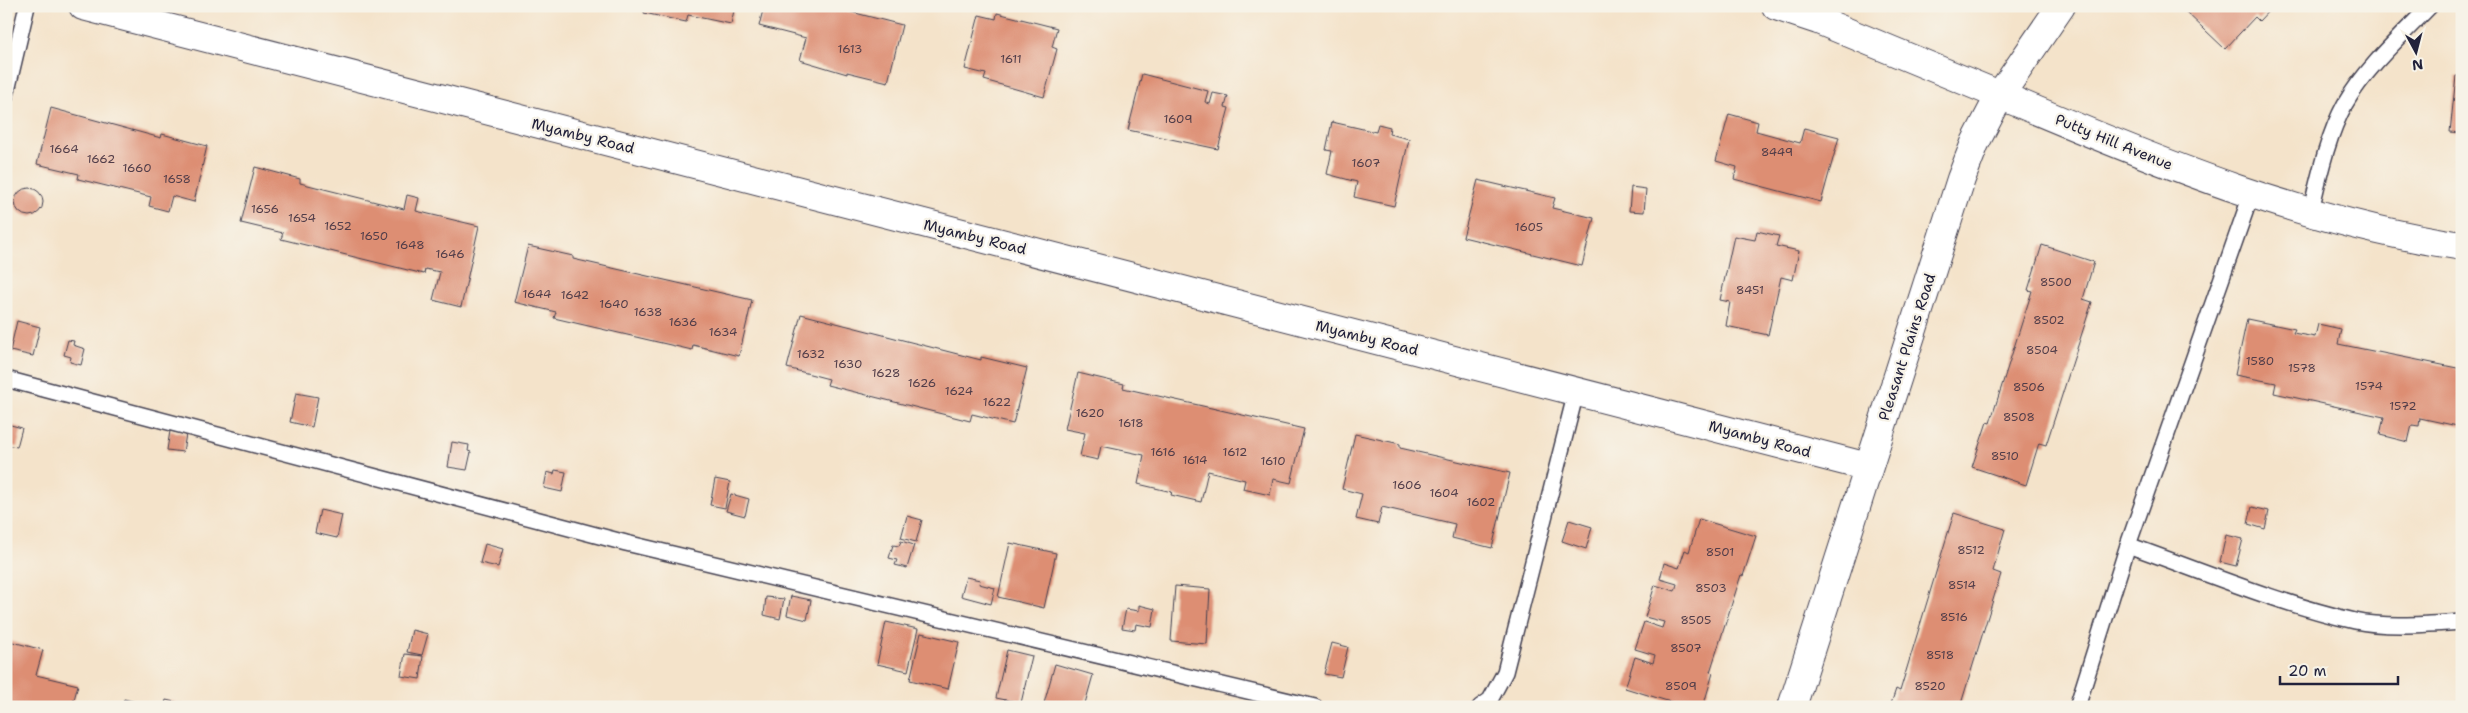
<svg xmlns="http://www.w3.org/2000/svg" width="2468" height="713" viewBox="0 0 2468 713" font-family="'Shantell Sans',sans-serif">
  <rect width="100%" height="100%" fill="#f7f3e8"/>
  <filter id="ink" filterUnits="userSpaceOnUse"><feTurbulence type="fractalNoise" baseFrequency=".02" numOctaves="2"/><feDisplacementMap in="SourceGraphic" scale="10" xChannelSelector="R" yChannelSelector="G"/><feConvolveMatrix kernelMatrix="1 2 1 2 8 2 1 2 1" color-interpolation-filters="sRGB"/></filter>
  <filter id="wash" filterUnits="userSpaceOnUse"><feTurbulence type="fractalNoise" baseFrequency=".0096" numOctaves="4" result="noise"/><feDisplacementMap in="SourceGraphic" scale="20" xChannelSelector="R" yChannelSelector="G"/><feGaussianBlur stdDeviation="1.12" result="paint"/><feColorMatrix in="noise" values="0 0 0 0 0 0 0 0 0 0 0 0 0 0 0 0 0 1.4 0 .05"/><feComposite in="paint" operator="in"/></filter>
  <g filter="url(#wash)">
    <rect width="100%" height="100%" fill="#f4e3ca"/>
    <g id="blocks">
      <g fill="#dd8e73">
        <polygon points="645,6 735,6 731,24 688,15 686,22 644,13"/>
        <polygon points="764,6 797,6 811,10 812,6 828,6 902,25 888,82 847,72 847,74 800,60 806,38 759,26"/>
        <polygon points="2187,6 2273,6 2259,21 2255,17 2225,49 2184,10"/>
        <polygon points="997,13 1057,28 1052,47 1057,49 1044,97 984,80 986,74 965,69 979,15 996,19"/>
        <polygon points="1142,74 1208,91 1205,102 1210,104 1213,93 1228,96 1225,107 1229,108 1218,149 1128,130"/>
        <polygon points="2456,76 2462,76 2462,133 2450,132"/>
        <polygon points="51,108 161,138 162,134 207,146 194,202 172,196 168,211 149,206 151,197 78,179 79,174 37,164"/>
        <polygon points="1729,114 1758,122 1756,131 1800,143 1804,128 1839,137 1821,202 1734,179 1737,167 1716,161"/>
        <polygon points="1332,122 1376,132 1378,124 1390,127 1389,134 1409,139 1394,206 1354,197 1357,182 1327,174 1332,151 1326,150"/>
        <polygon points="255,167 300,179 300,183 404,209 407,195 419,198 416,211 479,226 461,307 433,300 440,272 425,269 424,274 281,239 283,233 241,223"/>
        <polygon points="1478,180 1555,198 1552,208 1594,218 1582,266 1463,237"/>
        <polygon points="1631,187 1646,189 1644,212 1629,211"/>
        <circle cx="29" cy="202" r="14"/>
        <polygon points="1757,231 1779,236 1776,246 1799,251 1793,280 1781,277 1768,335 1726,326 1730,302 1720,300 1734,236 1755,240"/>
        <polygon points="2042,245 2094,262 2083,299 2092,302 2046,445 2039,443 2026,485 1972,467 1987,422 1990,423 2032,291 2028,290"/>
        <polygon points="528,246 573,256 573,259 752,300 739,356 693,345 692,350 554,318 556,312 514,302"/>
        <polygon points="801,314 981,360 981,357 1027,368 1013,424 972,414 970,421 827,385 829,379 787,368"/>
        <polygon points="2247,319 2295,329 2293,333 2315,337 2318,324 2341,329 2338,344 2462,369 2462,427 2420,418 2419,426 2412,425 2408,442 2380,435 2384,417 2274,393 2276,383 2235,375"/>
        <polygon points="17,321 40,327 33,356 10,351"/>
        <polygon points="68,340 74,341 73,345 85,349 81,365 70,362 71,357 64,355"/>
        <polygon points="1078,373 1124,384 1123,388 1304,429 1291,483 1273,479 1270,495 1243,489 1245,480 1208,471 1201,502 1171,495 1172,492 1138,484 1144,455 1101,446 1098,460 1080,456 1085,433 1065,429"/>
        <polygon points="296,393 318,397 312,427 290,422"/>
        <polygon points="7,424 22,428 17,447 6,445"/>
        <polygon points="170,431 186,434 183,452 167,450"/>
        <polygon points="1355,434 1400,444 1400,448 1510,473 1492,548 1452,538 1455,524 1382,507 1378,524 1356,519 1362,494 1342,489"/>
        <polygon points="452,442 469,445 468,451 471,452 467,470 448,467"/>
        <polygon points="555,470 566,472 562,492 544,488 547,472 554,474"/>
        <polygon points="715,479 730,482 725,508 710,505"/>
        <polygon points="731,494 749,499 745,516 726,511"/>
        <polygon points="2252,507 2269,511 2265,529 2248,524"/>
        <polygon points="320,510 342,515 337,538 315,533"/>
        <polygon points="1954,513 2005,529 1993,571 2001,574 1960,707 1890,707 1896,689 1900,691"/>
        <polygon points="907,516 922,520 916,542 901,538"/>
        <polygon points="1699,519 1756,536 1743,576 1741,575 1710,672 1713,673 1703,707 1687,707 1625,688 1635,657 1653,663 1655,655 1635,649 1644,622 1662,628 1664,622 1645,617 1655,585 1675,591 1677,584 1660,579 1664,563 1679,568 1685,550 1689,552"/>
        <polygon points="1569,520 1592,527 1586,549 1562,541"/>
        <polygon points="2226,535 2243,539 2236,566 2220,562"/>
        <polygon points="901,541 914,545 907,568 895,565 897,560 889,558 893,545 899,546"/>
        <polygon points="1010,543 1056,553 1044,608 998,597"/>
        <polygon points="485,544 503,549 498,567 480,563"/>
        <polygon points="966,577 980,580 979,584 995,588 991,604 961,596"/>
        <polygon points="1175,586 1210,589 1207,644 1171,641"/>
        <polygon points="791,596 811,600 807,620 787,615"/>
        <polygon points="766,597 784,599 780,619 764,615"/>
        <polygon points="1139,605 1155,609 1152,627 1136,624 1135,630 1122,628 1126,609 1139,611"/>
        <polygon points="886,622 918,629 908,671 877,664"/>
        <polygon points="412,630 428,634 422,655 407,652"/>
        <polygon points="921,633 959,642 948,689 910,680"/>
        <polygon points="9,641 43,650 36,675 78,685 72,707 6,707 6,652"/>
        <polygon points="1332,643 1348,647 1341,677 1324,674"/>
        <polygon points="1007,650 1032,656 1021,703 996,698"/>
        <polygon points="405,654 423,656 420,679 401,676"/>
        <polygon points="1055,664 1093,675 1084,707 1043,707"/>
        <polygon points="124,699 152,706 152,707 122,707"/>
        <polygon points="166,700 191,706 191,707 164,707"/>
      </g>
    </g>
  </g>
  <g filter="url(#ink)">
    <use href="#blocks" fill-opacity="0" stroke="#423f50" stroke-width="1"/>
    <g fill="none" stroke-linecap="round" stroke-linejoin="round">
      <g stroke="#423f50" stroke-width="18">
        <g id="service">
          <polyline points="6,95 27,6"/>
          <path d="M2310,214C2319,177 2327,137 2345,104C2365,69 2402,35 2430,6"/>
          <polyline points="6,379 626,543 1315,707"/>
          <path d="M2128,545C2201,571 2280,604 2355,621C2386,628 2430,624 2462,622"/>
          <polyline points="1480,707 1490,700 1505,672 1576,392"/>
          <polyline points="2077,707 2128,545 2251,195"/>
        </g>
      </g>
      <g stroke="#423f50" stroke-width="30">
        <g id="minor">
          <polyline points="83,6 1868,467"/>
          <polyline points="1792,707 1961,179 1975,143 2000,95 2061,6"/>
        </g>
      </g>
      <g stroke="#423f50" stroke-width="30">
        <path id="tertiary" d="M1776,6L1818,20C1886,48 1953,76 2021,104C2163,164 2308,223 2462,246"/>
      </g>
      <use href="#service" stroke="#fff" stroke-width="15"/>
      <use href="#minor" stroke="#fff" stroke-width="28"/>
      <use href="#tertiary" stroke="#fff" stroke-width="28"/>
    </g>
  </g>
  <g text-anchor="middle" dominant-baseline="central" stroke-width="4.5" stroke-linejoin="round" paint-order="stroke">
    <g font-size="12" fill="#513d49">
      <text x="850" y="49">1613</text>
      <text x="1011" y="59">1611</text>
      <text x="1178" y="119">1609</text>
      <text x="64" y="149">1664</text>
      <text x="1777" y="152">8449</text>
      <text x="101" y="159">1662</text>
      <text x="1366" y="163">1607</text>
      <text x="137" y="168">1660</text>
      <text x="177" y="179">1658</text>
      <text x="265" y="209">1656</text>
      <text x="302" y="218">1654</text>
      <text x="338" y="226">1652</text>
      <text x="1529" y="227">1605</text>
      <text x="374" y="236">1650</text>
      <text x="410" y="245">1648</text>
      <text x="450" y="254">1646</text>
      <text x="2056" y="282">8500</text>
      <text x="1750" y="290">8451</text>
      <text x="537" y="294">1644</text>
      <text x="575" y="295">1642</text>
      <text x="614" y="304">1640</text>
      <text x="648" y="312">1638</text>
      <text x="2049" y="320">8502</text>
      <text x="683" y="322">1636</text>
      <text x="723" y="332">1634</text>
      <text x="2042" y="350">8504</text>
      <text x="811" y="354">1632</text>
      <text x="2260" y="361">1580</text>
      <text x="848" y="364">1630</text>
      <text x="2302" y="368">1578</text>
      <text x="886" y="373">1628</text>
      <text x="922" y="383">1626</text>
      <text x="2369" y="386">1574</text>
      <text x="2029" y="387">8506</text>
      <text x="959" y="391">1624</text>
      <text x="997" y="402">1622</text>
      <text x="2403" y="406">1572</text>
      <text x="1090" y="413">1620</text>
      <text x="2019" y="417">8508</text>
      <text x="1131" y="423">1618</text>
      <text x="1163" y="452">1616</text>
      <text x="1235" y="452">1612</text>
      <text x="2005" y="456">8510</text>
      <text x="1195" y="460">1614</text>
      <text x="1273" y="461">1610</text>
      <text x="1407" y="485">1606</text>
      <text x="1444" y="493">1604</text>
      <text x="1481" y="502">1602</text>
      <text x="1971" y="550">8512</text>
      <text x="1720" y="552">8501</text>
      <text x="1962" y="585">8514</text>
      <text x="1711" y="588">8503</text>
      <text x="1954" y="617">8516</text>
      <text x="1696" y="620">8505</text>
      <text x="1686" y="648">8507</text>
      <text x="1940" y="655">8518</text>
      <text x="1681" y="686">8509</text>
      <text x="1930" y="686">8520</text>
    </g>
    <g font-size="15" fill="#22223b" stroke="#f7f3e8">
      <text transform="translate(583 136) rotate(14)">Myamby Road</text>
      <text transform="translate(2114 142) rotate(22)">Putty Hill Avenue</text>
      <text transform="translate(975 237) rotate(14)">Myamby Road</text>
      <text transform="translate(1367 338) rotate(14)">Myamby Road</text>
      <text transform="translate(1907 347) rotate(-72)">Pleasant Plains Road</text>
      <text transform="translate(1760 439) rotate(15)">Myamby Road</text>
    </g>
  </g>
  <rect width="2468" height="713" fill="none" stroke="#f7f3e8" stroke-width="25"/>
  <g transform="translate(2416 52) rotate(173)" stroke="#f7f3e8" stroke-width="4" paint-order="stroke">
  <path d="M0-4L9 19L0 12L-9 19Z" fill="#22223b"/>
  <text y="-8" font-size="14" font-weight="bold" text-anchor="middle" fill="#22223b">N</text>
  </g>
  <path d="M2280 676v8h118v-8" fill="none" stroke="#22223b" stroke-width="2.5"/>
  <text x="2288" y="676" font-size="15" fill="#22223b" stroke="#f7f3e8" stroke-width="4" paint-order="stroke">20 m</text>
</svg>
